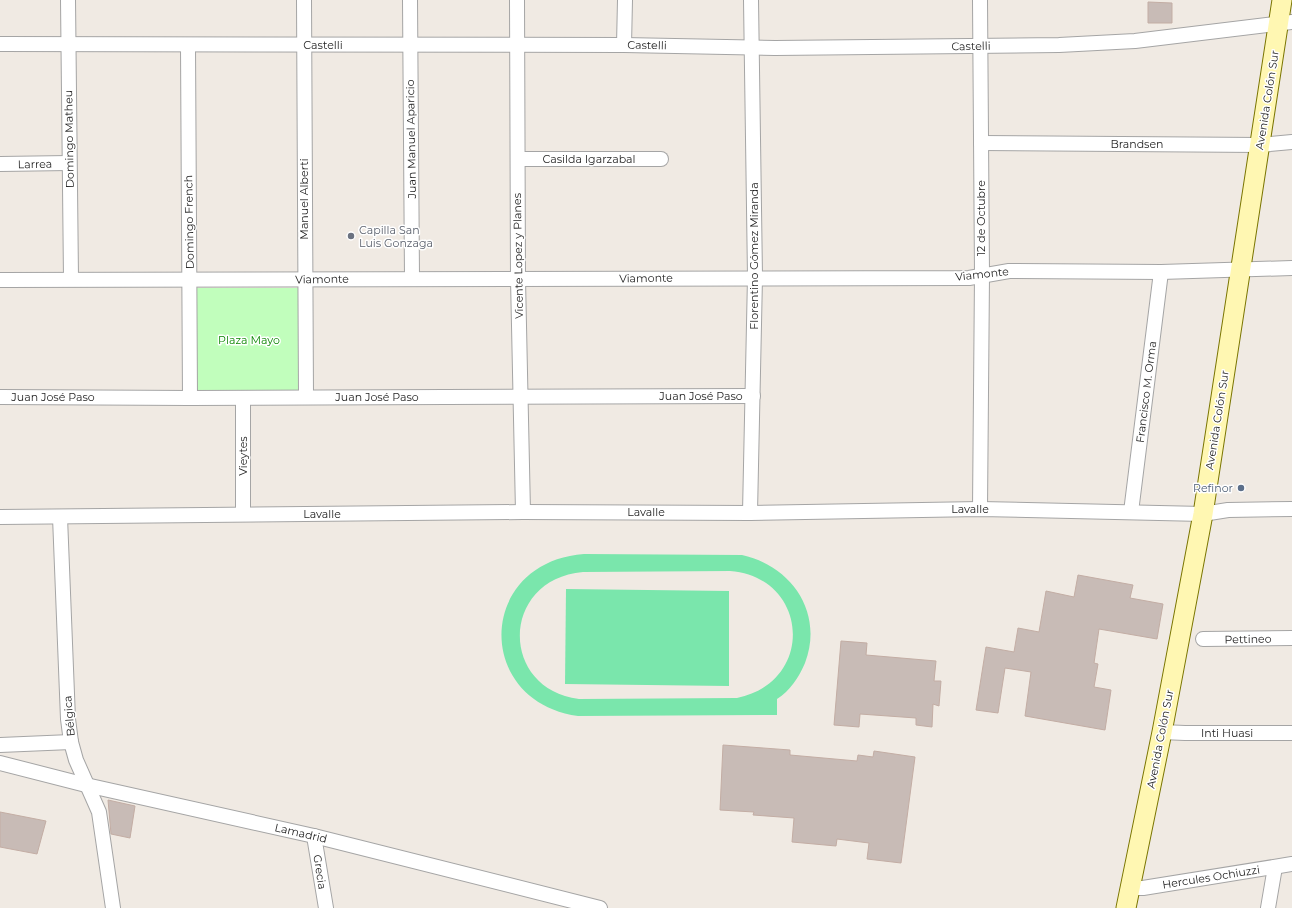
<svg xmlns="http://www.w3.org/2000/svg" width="1292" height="908" viewBox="0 0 1292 908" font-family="Montserrat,sans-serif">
  <rect width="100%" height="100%" fill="#f0eae3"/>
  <rect fill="#c1febc" x="197" y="288" width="103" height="103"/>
  <g fill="#7ae6ac" fill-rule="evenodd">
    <path d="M584,554L742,555C792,566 824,613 805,663C799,677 790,691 777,699V715L578,716C473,701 477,562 584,554ZM583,572L730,571C809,577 816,682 737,698L579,699C498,688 501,579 583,572Z"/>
    <polygon points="566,589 729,591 729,686 565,684"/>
  </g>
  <g fill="#c8bbb6" stroke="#c3ada4">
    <polygon points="1148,2 1172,3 1172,23 1148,23"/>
    <polygon points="1078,575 1133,585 1130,598 1163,604 1157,639 1099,629 1094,663 1098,664 1094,687 1111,690 1105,730 1025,716 1031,672 1005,668 998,713 976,710 986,647 1014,652 1018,628 1039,632 1046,591 1074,597"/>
    <polygon points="841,641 867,643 866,655 936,661 934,681 941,681 939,706 933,704 932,727 916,725 916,718 860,714 859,727 834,725"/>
    <polygon points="723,745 790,750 790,755 857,761 858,755 873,757 874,751 915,757 901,863 867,859 869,843 837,839 836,846 792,842 794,818 753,815 754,812 720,810"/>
    <polygon points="108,800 135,806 130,838 111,834"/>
    <polygon points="0,812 46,821 37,854 0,847"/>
  </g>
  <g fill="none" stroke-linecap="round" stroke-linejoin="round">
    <g stroke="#a5a5a5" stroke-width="16">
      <g id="street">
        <polyline points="68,0 71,279"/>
        <polyline points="304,0 306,397"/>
        <polyline points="410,0 412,278"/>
        <polyline points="517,0 518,279 523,512"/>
        <polyline points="980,0 982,275 980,509"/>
        <polyline points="0,44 624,45 775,48 1059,45 1135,41 1292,22"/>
        <polyline points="624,45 625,0"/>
        <polyline points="188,46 190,398"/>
        <polyline points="981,143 1260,145 1292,142"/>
        <polyline points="518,159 661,159"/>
        <polyline points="0,164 69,163"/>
        <polyline points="0,280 969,278 1009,271 1161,272 1292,268"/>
        <polyline points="0,397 190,398 753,396"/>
        <polyline points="243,398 243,514"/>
        <polyline points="1131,512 1161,272"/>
        <polyline points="750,513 755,277 751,0"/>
        <polyline points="0,517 523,512 750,513 980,509 1203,514 1228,510 1292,509"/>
        <polyline points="60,517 68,719 71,742 76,760 99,812 113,908"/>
        <polyline points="1203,639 1292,638"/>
        <polyline points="1162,732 1185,733 1292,733"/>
        <polyline points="0,745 71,742"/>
        <polyline points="0,763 86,785 314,836 600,908"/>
        <polyline points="314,836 326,908"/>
        <polyline points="1130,888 1143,888 1292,864"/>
        <polyline points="1268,908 1275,867"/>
      </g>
    </g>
    <g stroke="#7a7500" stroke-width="21">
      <polyline id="secondary" points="1126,908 1162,732 1203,514 1282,0"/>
    </g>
    <use href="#street" stroke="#fff" stroke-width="14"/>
    <use href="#secondary" stroke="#fff7b2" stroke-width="19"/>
  </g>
  <circle fill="#6b7280" stroke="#fff" stroke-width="1.5" cx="351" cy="236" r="4"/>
  <circle fill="#5c6f8a" stroke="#fff" stroke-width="1.5" cx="1241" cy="488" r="4"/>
  <g text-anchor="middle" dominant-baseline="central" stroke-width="3" stroke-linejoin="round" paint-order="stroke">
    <g font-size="11" fill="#1e1e1e" stroke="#fff">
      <text x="323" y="45">Castelli</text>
      <text transform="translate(647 45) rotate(1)">Castelli</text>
      <text transform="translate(971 46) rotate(-1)">Castelli</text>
      <text transform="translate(1267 100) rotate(-81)">Avenida Colón Sur</text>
      <text transform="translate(69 139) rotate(-91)">Domingo Matheu</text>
      <text transform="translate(411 139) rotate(-91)">Juan Manuel Aparicio</text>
      <text x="1137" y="144">Brandsen</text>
      <text x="589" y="159">Casilda Igarzabal</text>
      <text transform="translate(35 164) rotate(-1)">Larrea</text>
      <text transform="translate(304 199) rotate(-90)">Manuel Alberti</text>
      <text transform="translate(981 218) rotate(-90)">12 de Octubre</text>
      <text transform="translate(189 222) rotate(-91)">Domingo French</text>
      <text transform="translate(518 256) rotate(-91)">Vicente Lopez y Planes</text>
      <text transform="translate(754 256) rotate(-90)">Florentino Gómez Miranda</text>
      <text transform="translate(982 274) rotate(-6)">Viamonte</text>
      <text transform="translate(646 278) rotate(-1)">Viamonte</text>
      <text transform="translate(322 279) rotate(-1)">Viamonte</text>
      <text transform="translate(1146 392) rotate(-83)">Francisco M. Orma</text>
      <text x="701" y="396">Juan José Paso</text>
      <text x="53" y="397">Juan José Paso</text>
      <text x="377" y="397">Juan José Paso</text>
      <text transform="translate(1217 420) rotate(-81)">Avenida Colón Sur</text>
      <text transform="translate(243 456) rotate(-90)">Vieytes</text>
      <text x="970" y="509">Lavalle</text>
      <text x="646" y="512">Lavalle</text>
      <text x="322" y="514">Lavalle</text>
      <text transform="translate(1248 639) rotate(-1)">Pettineo</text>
      <text transform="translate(69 716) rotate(-95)">Bélgica</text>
      <text x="1227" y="733">Inti Huasi</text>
      <text transform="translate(1160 739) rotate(-79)">Avenida Colón Sur</text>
      <text transform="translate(301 833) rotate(13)">Lamadrid</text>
      <text transform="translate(320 872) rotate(81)">Grecia</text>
      <text transform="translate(1211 877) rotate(-9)">Hercules Ochiuzzi</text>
    </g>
    <g font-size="11" fill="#5b616d" stroke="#fff" text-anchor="start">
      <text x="359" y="230">Capilla San<tspan x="359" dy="13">Luis Gonzaga</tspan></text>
    </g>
    <g font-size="11" fill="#0b8702" stroke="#fff">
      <text x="249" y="340">Plaza Mayo</text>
    </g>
    <g font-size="11" fill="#4e5e75" stroke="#fff" text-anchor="end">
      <text x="1233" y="488">Refinor</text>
    </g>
  </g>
</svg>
